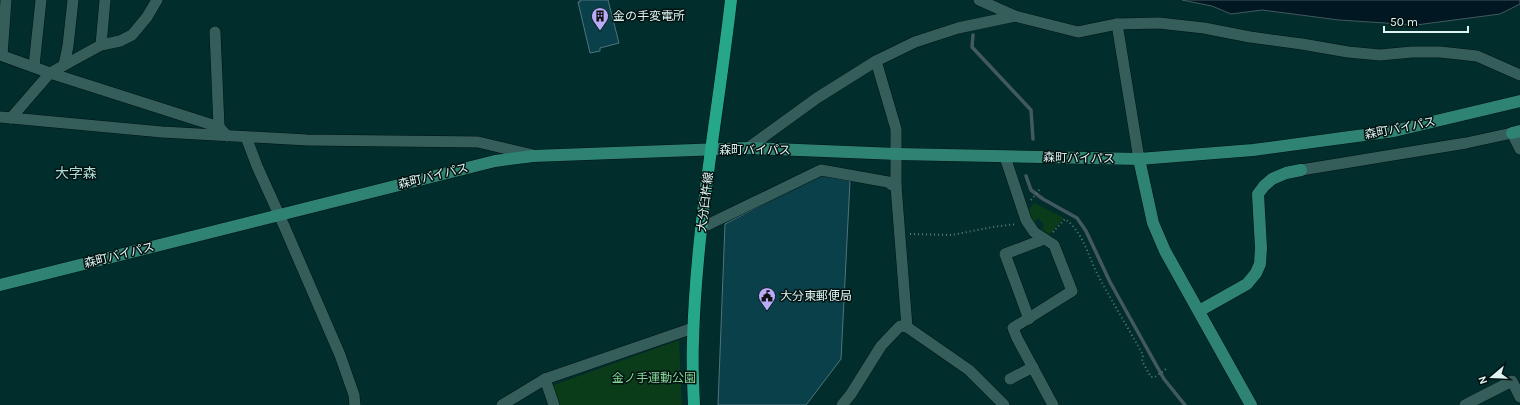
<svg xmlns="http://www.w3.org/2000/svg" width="1520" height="405" viewBox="0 0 1520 405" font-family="Karla,'Noto Sans JP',sans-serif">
  <rect width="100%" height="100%" fill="#012e2c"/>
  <g fill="#0a3c1a">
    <polygon points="1034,203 1064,218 1049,235 1042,229 1044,225 1038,218 1034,223 1028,211"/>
    <polygon points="679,340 682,405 558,405 551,386"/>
  </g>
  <polygon fill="#011721" stroke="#435960" points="1182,0 1520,0 1520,4 1500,14 1416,25 1339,20 1262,10 1231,14 1212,6"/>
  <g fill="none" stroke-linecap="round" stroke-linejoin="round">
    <g stroke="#435960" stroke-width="3.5">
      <polyline points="973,35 972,47 1031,110 1033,139"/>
      <polyline points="1026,176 1031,190 1043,199 1077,218 1086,231 1110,282 1164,379 1185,405"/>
    </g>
  </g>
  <g fill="#094049" stroke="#4e757d">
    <polygon points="580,0 608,0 619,43 600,48 600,51 590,53 578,2 580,2"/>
    <polygon points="819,175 850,181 841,359 806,405 718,405 725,224"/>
  </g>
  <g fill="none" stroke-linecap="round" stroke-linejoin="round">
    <g stroke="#011312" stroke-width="12">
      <g id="street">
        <polyline points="979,0 1015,16"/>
        <polyline points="1117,24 1139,159"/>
        <polyline points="215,32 219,127"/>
        <polyline points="101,45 105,0"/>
        <polyline points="0,55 50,73 219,127 227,136"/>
        <polyline points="2,55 6,0"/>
        <polyline points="876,61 896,129 896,186 907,327"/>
        <polyline points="64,65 68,46 73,0"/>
        <polyline points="34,66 41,0"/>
        <polyline points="0,117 162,132 307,140 478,142 533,155"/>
        <polyline points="11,118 50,73 101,45 120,41 132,35 147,17 157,0"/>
        <polyline points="246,137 257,166 285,228 340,355 354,395 355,405"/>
        <polyline points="748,148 817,98 876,61 915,42 958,28 1015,16 1078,32 1117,24 1159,23 1204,28 1250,37 1302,44 1348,52 1380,55 1412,52 1440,52 1477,56 1520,75"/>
        <polyline points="1005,157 1026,220 1034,232 1054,245 1072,291 1013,328 1017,338 1053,405"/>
        <polyline points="1301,170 1466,143 1512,133 1520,149"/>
        <polyline points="701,228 821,170 888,182 892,185 896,186"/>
        <polyline points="1029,319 1005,254 1044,239"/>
        <polyline points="545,379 554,405"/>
        <polyline points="1010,379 1033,367"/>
        <polyline points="502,405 545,379 693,328"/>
        <polyline points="842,405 851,394 881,346 900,326 907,327 969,370 1004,405"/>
        <polyline points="1465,405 1512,381 1520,397"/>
      </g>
    </g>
    <g stroke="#011312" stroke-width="13">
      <g id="secondary">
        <polyline points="1512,133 1520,131"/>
        <polyline points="1139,159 1153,223 1165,251 1251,405"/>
        <polyline points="0,285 495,161 533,156 748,148 897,154 1139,159 1253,150 1394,131 1520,101"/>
        <polyline points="1199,311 1247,284 1256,273 1260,264 1261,248 1258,194 1264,186 1272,179 1286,173 1301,170"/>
      </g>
    </g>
    <g stroke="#011312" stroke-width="13">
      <path id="primary" d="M694,405C693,384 692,362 693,341C696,227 718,114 731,0"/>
    </g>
    <g stroke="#587c7a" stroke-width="2" stroke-dasharray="1 3" stroke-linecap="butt">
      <polyline points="1031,200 1040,189"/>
      <path d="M1053,232L1065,219C1084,233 1088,257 1099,277C1113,304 1129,329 1143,355L1142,361L1151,377H1155L1166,369"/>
      <polyline points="910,234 952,235 993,227 1017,224"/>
    </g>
    <use href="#street" stroke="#355e5b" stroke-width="11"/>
    <use href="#secondary" stroke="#2e8373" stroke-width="12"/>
    <use href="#primary" stroke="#26a78a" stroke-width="12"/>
  </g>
  <defs>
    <g id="building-pin" transform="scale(0.9)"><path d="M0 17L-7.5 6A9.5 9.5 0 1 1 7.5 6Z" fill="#b8abf7" stroke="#041312"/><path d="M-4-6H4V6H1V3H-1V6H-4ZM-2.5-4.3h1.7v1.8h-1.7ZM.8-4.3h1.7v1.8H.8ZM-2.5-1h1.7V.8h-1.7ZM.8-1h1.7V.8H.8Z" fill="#111"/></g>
    <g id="civic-pin" transform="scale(0.9)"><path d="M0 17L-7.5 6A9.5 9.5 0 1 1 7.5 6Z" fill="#b8abf7" stroke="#041312"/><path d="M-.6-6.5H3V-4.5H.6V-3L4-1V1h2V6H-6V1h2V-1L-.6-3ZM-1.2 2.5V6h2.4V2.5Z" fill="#111"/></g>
  </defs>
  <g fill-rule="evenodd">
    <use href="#building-pin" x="600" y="16"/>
    <use href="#civic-pin" x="767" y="296"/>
  </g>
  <g text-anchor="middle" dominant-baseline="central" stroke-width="3" stroke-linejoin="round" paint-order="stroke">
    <g font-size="12" fill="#def4f2" stroke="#041312" text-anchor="start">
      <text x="613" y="16">金の手変電所</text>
      <text x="780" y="296">大分東郵便局</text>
    </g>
    <g font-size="12" fill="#def4f2" stroke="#041312">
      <text transform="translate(1400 128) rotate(-11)">森町バイパス</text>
      <text x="755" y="150">森町バイパス</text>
      <text transform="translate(1079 158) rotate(1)">森町バイパス</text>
      <text transform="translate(433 176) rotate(-14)">森町バイパス</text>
      <text transform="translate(705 202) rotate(-83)">大分臼杵線</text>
      <text transform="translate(119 255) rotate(-14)">森町バイパス</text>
    </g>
    <g font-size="12" fill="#85d695" stroke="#041312">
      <text x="654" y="378">金ノ手運動公園</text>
    </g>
    <g font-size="14" fill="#b0dcd8" stroke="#041312">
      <text x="76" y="173">大字森</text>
    </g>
  </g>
  <g transform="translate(1492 377) rotate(251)" stroke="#041312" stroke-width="3" paint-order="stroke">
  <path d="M0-3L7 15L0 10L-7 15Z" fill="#def4f2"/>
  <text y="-6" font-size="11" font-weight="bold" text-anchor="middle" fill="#def4f2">N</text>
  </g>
  <path d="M1384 26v6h84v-6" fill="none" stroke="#def4f2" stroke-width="2"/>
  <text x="1390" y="26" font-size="12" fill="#def4f2" stroke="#041312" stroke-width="3" paint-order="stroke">50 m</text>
</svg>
